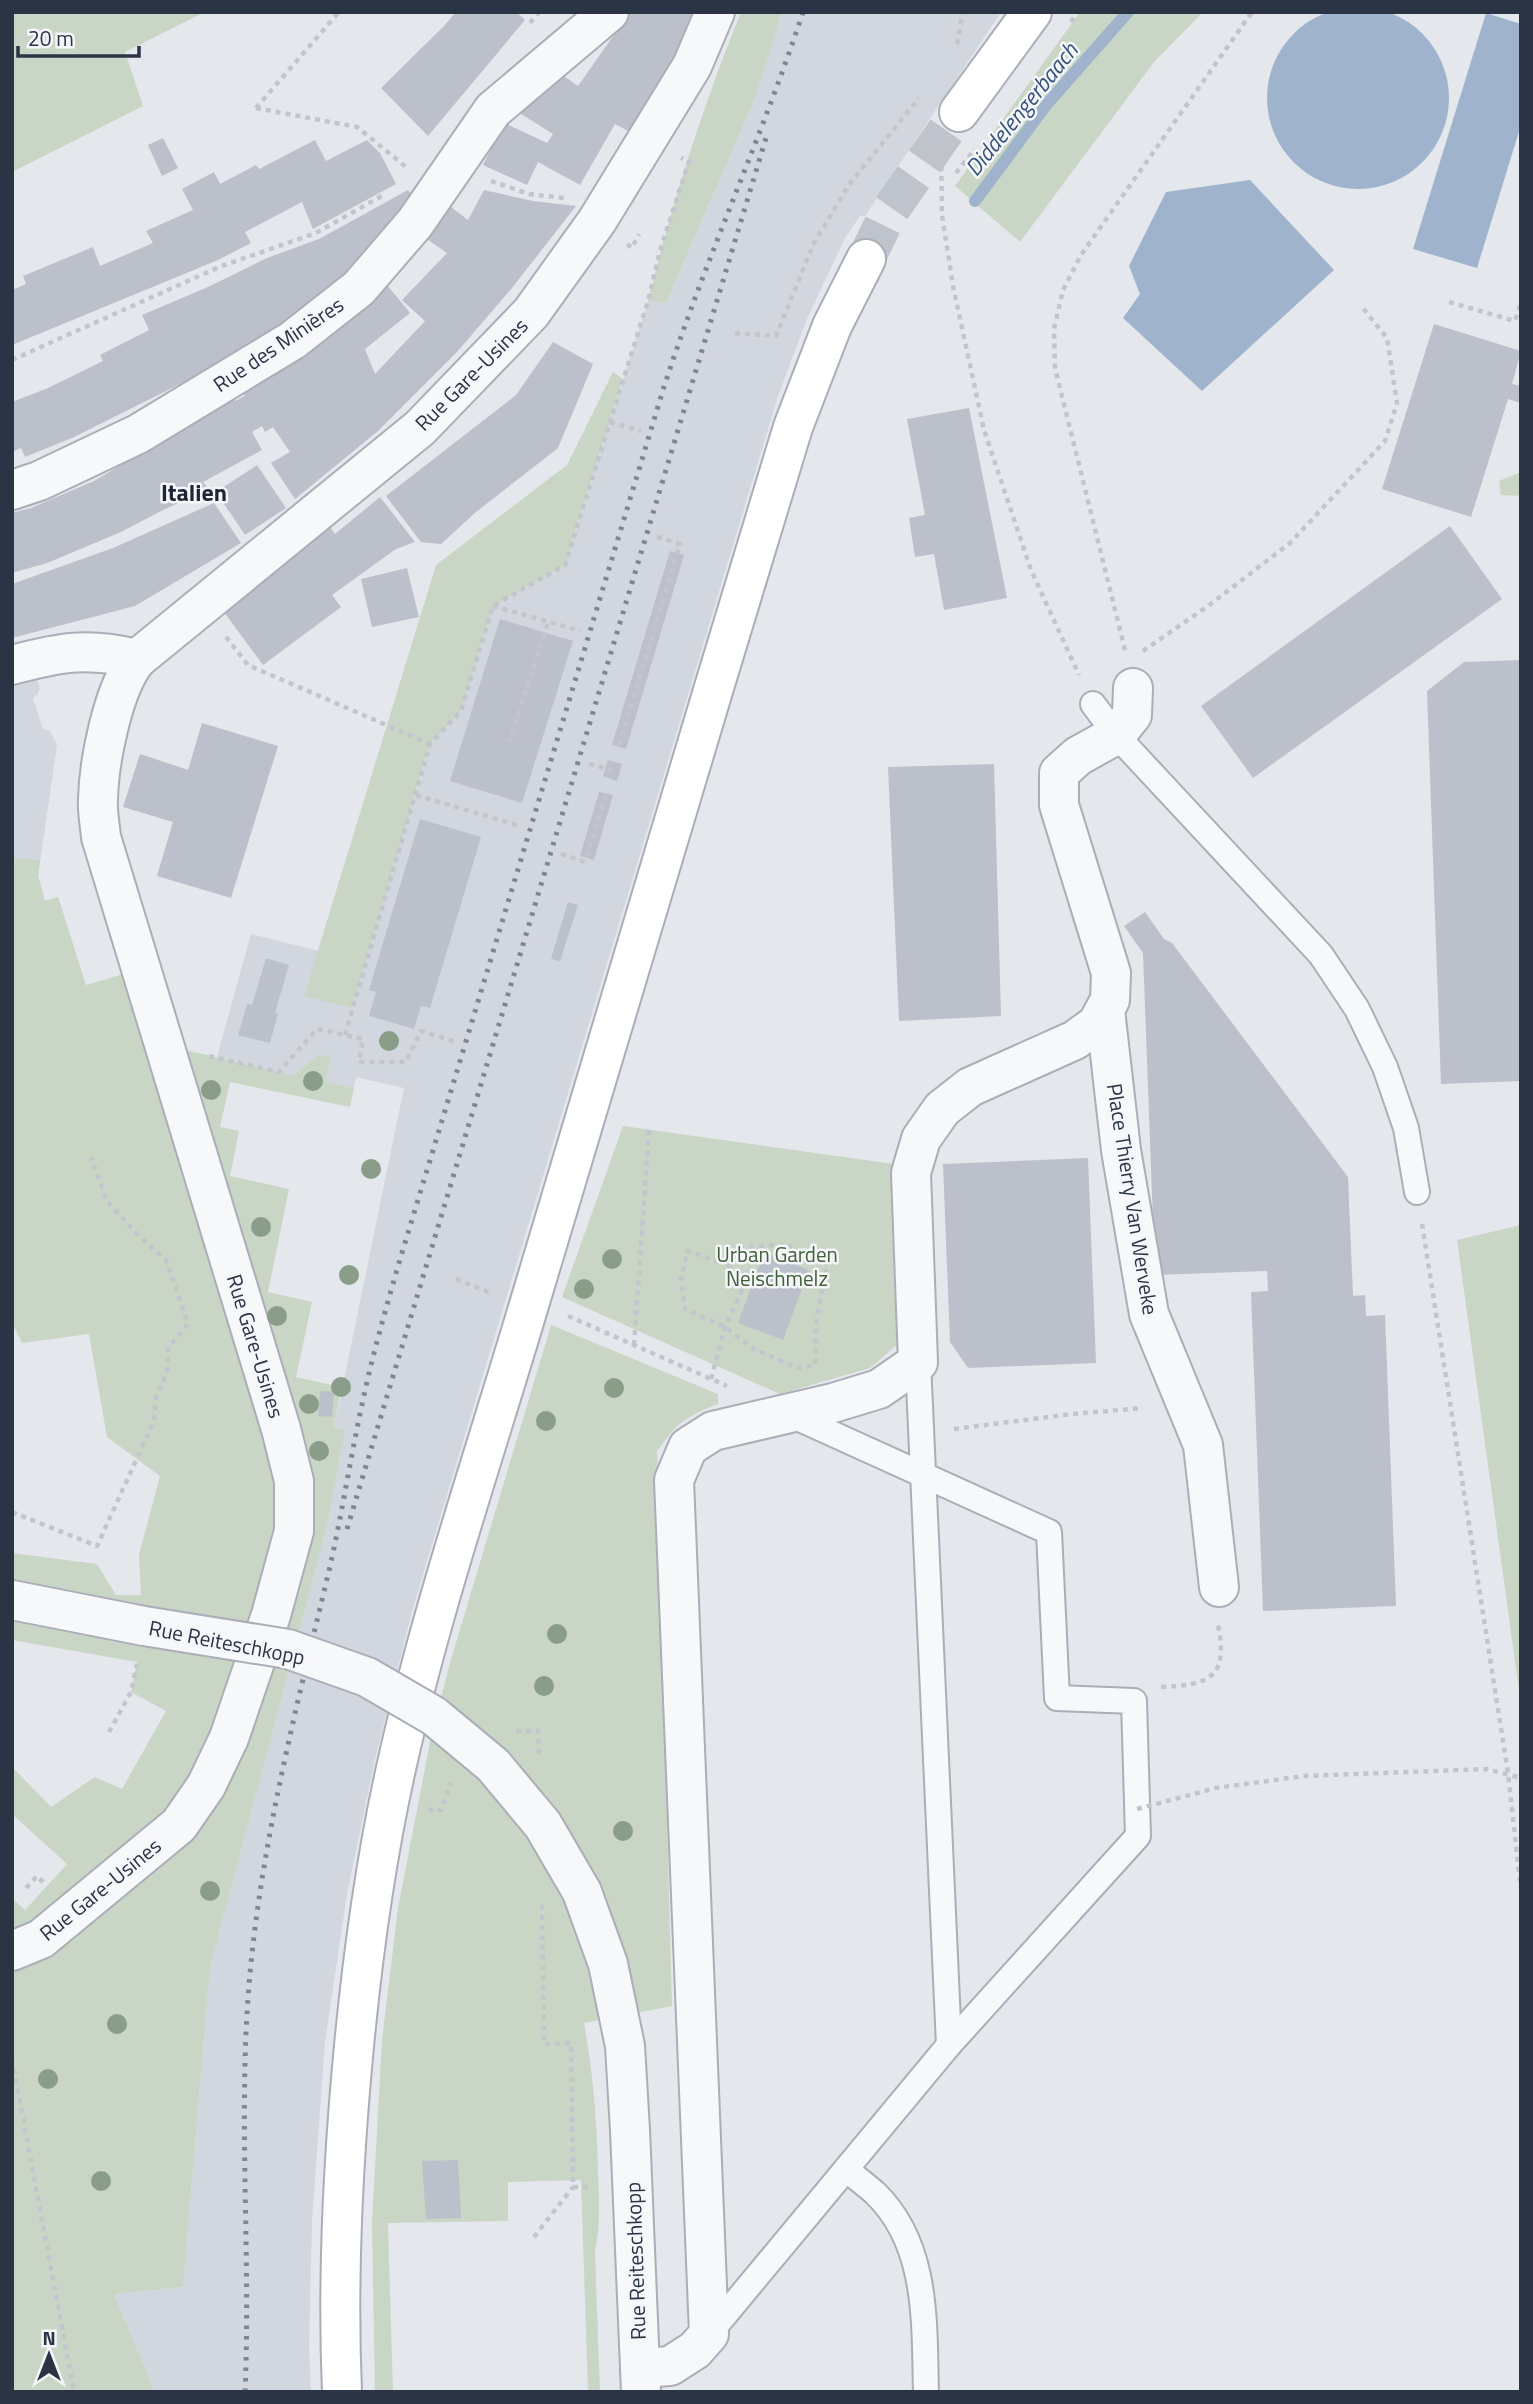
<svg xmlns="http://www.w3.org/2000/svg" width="1533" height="2404" viewBox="0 0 1533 2404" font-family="'Titillium Web',sans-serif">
  <rect width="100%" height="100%" fill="#e4e7ec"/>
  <g fill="#d2d6de">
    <polygon points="782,12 1001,12 865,216 860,216 845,238 806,321 777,399 412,1611 375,1759 347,1894 325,2042 312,2220 309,2348 311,2392 155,2392 114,2294 183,2287 210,1968 327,1527 345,1430 334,1428 404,1088 356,1077 354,1088 326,1082 331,1058 320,1056 293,1075 217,1057 251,934 319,951 304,996 416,795 430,744 461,711 493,606 565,565 648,301 666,303 756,96"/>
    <polygon points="37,680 40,688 38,694 33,698 43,729 50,731 57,745 38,876 45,901 58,897 89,996 12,998 12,687"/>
  </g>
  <g fill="#c9d6c5">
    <polygon points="12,12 205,12 125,52 143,106 12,172"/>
    <path d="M741,12H782L756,96L666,303L648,301C672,203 703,105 741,12Z"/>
    <polygon points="1080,12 1203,12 1154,62 1020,242 955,186"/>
    <polygon points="613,372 623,379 565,565 493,606 461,711 430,744 352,1008 304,996 436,565 567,465"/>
    <polygon points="1521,472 1521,496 1501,495 1499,481"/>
    <polygon points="12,858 40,860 38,876 45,901 58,897 86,985 141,969 164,1045 293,1075 320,1055 331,1057 326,1082 354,1088 350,1107 230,1082 220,1127 239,1131 230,1176 289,1189 268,1292 312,1302 296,1377 341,1387 334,1428 345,1430 327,1527 210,1968 183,2287 114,2294 155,2392 12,2392 12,1898 25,1910 67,1864 12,1814 12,1767 51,1807 95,1777 122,1789 166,1711 131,1692 137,1662 12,1640 12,1553 97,1564 116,1595 141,1595 139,1555 160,1476 107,1437 89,1334 22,1343 12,1323"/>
    <polygon points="623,1126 893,1164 900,1342 870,1368 780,1394 562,1297"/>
    <polygon points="1521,1225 1521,1705 1457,1240"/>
    <path d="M551,1325L718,1394V1404C688,1415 674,1425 657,1452L672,2006L584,2023C593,2072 597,2121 598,2170C599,2198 601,2225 595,2252L600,2392H588L581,2180L508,2182V2221L388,2223L393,2392H375L372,2222L382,2040L398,1908L432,1732L450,1663Z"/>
  </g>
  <g fill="#9fb4cc">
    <circle cx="1358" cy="98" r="91"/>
    <polygon points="1486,13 1521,24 1521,125 1477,268 1413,249"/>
    <polygon points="1250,180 1334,270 1202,391 1123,318 1140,294 1129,266 1166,192"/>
  </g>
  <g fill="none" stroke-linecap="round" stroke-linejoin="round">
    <polyline stroke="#9fb4cc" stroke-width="12" points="975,201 1047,104 1128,12"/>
  </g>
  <g fill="#bbc0ca">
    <polygon points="456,12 516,12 525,20 428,136 381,88 444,26"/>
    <polygon points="630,12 694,12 675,60 630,132 615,124 580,185 538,162 527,185 483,165 504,123 547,143 553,134 518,112 561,74 578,86"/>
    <polygon points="163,138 178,168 162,176 148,145"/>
    <polygon points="315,140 326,161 367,140 380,153 396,184 313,229 302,202 245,232 251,243 218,260 12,345 12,290 26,284 23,276 93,247 100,266 153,243 146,231 193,210 182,189 214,172 220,184 256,165 259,169"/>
    <polygon points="408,190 416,200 347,277 306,313 178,385 72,438 25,457 21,448 12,452 12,402 48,388 103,361 100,355 149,330 142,315 208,287 267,258 319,239"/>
    <polygon points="484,190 533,201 576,206 512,288 457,352 378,431 295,499 271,463 290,452 273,427 265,432 262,426 252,432 262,450 203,482 209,489 163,510 121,532 47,563 12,573 12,513 31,508 94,481 233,398 235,401 245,396 242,390 313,344 387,285 410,313 365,349 375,374 425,321 402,300 447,253 427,239 451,207 468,220"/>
    <polygon points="1434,324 1521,351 1512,384 1521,386 1521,403 1508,399 1471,517 1382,489"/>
    <polygon points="553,342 593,364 558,448 476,512 441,544 421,542 386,496 516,395"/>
    <polygon points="969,408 1007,598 944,610 934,554 915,557 909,518 925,515 907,419"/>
    <polygon points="257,465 286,508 245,535 216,492"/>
    <polygon points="380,497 415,542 396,549 332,595 341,607 263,665 221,608 330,527 335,534"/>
    <polygon points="214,503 241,543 135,606 12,638 12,584 113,548"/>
    <polygon points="1450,526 1502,599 1253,778 1201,706"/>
    <polygon points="670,551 684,555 626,749 612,745"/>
    <polygon points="407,568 419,617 372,627 361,579"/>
    <polygon points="500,619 573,641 522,803 450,781"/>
    <polygon points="1521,660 1521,1081 1441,1084 1427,691 1464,662"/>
    <polygon points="202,723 278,746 231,898 157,876 173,822 123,807 140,754 188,770"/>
    <polygon points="608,760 622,764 617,781 603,776"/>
    <polygon points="994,764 1001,1016 899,1021 888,767"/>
    <polygon points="599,792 613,795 594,860 580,856"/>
    <polygon points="420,819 481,837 430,1008 421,1006 414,1029 369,1016 376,992 369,990"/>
    <polygon points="568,902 578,905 560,961 551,959"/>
    <polygon points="1145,912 1164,939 1172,943 1348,1177 1353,1296 1365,1295 1366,1316 1385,1315 1396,1606 1263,1611 1251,1292 1268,1291 1267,1271 1155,1275 1143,953 1124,926"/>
    <polygon points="266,958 289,965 275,1013 278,1014 270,1043 238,1035 247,1004 252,1005"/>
    <polygon points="1088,1158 1096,1363 968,1368 950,1342 943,1164"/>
    <polygon points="764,1253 809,1270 783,1340 738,1323"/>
    <polygon points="320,1391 334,1392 332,1417 318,1416"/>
    <polygon points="458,2160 461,2218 426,2219 422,2161"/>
  </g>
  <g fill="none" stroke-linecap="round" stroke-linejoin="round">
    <polyline stroke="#bfc3cb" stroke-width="38" stroke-dasharray="38 19" stroke-linecap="butt" points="866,259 889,212 959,112"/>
    <g stroke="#a9aeb7" stroke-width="28">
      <g id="lane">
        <polyline points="1093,704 1116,735 1321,955 1357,1009 1385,1067 1406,1128 1417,1192"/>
        <polyline points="918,1362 949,2045"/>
        <path d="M846,2169C855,2177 866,2185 875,2193C929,2245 924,2324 926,2392"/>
        <polyline points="709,2334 949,2045 1138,1836 1134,1701 1057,1698 1049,1532 789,1414"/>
      </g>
    </g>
    <g stroke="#a9aeb7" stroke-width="42">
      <g id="street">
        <polyline points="12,490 39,481 138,434 293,340 359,288 415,223 493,110 609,12"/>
        <path d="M12,665C60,652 88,647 137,659"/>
        <polyline points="1105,1010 1121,1150 1149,1314 1203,1445 1219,1587"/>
        <polyline points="12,1600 144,1626"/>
        <path d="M12,1951L41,1939L179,1825L206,1786L229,1738L271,1615L294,1531V1481L281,1429L101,837C100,825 97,811 98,799C99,761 113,688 137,659L420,428L531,313L597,221L692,66L715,12"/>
        <polyline points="630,2130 641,2392"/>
        <polyline points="640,2368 670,2366 695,2350 709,2334 674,1480 688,1447 713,1431 833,1403 879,1389 918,1362 911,1173 921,1139 942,1109 970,1087 1075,1040 1097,1024 1110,1000 1111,973 1059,805 1059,773 1078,756 1116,735 1132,715 1133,688"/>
      </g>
    </g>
    <g stroke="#a9aeb7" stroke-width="42">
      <g id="secondary">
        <polyline points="959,112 1032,12"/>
        <path d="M342,2392C337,2276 343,2161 354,2046C363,1952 376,1857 397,1764C432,1606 486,1451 532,1295C618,1005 705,716 793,427L832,326L866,259"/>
      </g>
    </g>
    <g stroke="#c2c5cb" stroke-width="4.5" stroke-dasharray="5 5" stroke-linecap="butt">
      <polyline points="1071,22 1078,12"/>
      <polyline points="530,23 539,12"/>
      <polyline points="957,44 963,12"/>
      <polyline points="256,108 357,127 406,167"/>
      <polyline points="256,108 339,12"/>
      <polyline points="941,146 942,215 953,286 984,430 1031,570 1079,675"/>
      <polyline points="956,173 975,149"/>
      <polyline points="491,181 529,194 564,198"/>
      <polyline points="627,244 632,248 639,234"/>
      <polyline points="1449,302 1515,321 1521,302"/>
      <polyline points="735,333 776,336 814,243 848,186 919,98"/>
      <polyline points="12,360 219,267 316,233 385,194"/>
      <polyline points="610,422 641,431"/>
      <polyline points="493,606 581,631"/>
      <polyline points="226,637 248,665 430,744"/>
      <polyline points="1125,650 1055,368 1054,329 1063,290 1081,255 1252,12"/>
      <polyline points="1143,651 1208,606 1290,543 1385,441 1397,403 1387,338 1362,307"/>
      <polyline points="509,743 548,622"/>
      <polyline points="619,746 680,544 657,537"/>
      <polyline points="589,764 612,770"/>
      <polyline points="416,795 520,826"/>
      <polyline points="561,854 585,862 606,794"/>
      <polyline points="345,1035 430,744 461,711 493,606 565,565 648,301 660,251 689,161 681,158"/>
      <polyline points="209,1056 279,1072 317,1029 363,1039 359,1062 406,1062 421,1031 456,1042"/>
      <polyline points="1422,1224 1508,1773 1521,1890"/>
      <path d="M788,1245L813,1260L827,1263L816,1324L815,1365L798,1368L754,1349L725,1327L685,1309L681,1279L687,1251L723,1263C738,1242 765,1246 788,1245Z"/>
      <polyline points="456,1279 491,1293"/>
      <polyline points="568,1316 727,1386"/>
      <polyline points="634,1345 649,1129"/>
      <polyline points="711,1379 725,1327 749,1275 723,1263"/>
      <polyline points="954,1429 1072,1414 1143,1408"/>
      <polyline points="12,1512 97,1546 154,1421 156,1398 167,1371 168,1348 188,1324 166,1260 137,1234 107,1201 91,1157"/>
      <path d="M1161,1687C1209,1685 1229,1678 1218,1625"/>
      <polyline points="516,1731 538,1731 539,1756"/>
      <polyline points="109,1732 131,1692 137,1664"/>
      <polyline points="429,1808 433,1812 441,1810 451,1782"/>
      <polyline points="26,1888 37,1876 45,1884"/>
      <polyline points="542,1905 544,2044 571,2043 573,2187 592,2187"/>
      <polyline points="12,2059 74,2392"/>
      <polyline points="534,2237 573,2187"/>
    </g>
    <use href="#lane" stroke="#f7f8fa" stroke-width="24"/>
    <use href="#street" stroke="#f7f8fa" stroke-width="38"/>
    <use href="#secondary" stroke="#fff" stroke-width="38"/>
    <g stroke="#7d8696" stroke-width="5" stroke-dasharray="3.5 7" stroke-linecap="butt">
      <polyline points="347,1529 766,138"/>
      <path d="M245,2392C251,2256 238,2120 249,1985C261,1841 298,1702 331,1562C344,1503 353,1442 367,1382C376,1343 387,1305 398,1266L663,390C704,262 761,140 803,12"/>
    </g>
    <g stroke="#a9aeb7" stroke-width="42" stroke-linecap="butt">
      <polyline id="street-bridge" points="144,1626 288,1649 367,1677 434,1716 493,1765 543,1825 582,1892 608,1964 625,2046 630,2130"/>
    </g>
    <polyline stroke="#c2c5cb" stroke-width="4.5" stroke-dasharray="5 5" stroke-linecap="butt" points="1137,1809 1216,1788 1304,1776 1487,1769 1521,1778"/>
    <use href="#street-bridge" stroke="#f7f8fa" stroke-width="38"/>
  </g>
  <g fill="#899d89">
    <circle cx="389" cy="1041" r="10"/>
    <circle cx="313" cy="1081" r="10"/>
    <circle cx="211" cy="1090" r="10"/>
    <circle cx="371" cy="1169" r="10"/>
    <circle cx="261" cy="1227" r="10"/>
    <circle cx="612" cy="1259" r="10"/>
    <circle cx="349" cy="1275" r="10"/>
    <circle cx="584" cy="1289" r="10"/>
    <circle cx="277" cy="1316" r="10"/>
    <circle cx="341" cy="1387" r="10"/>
    <circle cx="614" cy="1388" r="10"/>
    <circle cx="309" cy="1404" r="10"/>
    <circle cx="546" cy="1421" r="10"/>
    <circle cx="319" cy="1451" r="10"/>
    <circle cx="557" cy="1634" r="10"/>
    <circle cx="544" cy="1686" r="10"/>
    <circle cx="623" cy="1831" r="10"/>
    <circle cx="210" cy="1891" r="10"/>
    <circle cx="117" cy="2024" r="10"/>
    <circle cx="48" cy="2079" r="10"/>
    <circle cx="101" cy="2181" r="10"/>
  </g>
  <g text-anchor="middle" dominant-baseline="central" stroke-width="5" stroke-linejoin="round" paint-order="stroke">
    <g font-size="21" fill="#2b3445" stroke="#f4f6f9">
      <text transform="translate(278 344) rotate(-34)">Rue des Minières</text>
      <text transform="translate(471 374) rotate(-45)">Rue Gare-Usines</text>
      <text transform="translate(1133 1199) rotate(81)">Place Thierry Van Werveke</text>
      <text transform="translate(256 1346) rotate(73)">Rue Gare-Usines</text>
      <text transform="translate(227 1642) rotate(11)">Rue Reiteschkopp</text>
      <text transform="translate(100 1889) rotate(-39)">Rue Gare-Usines</text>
      <text transform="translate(635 2261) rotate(-92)">Rue Reiteschkopp</text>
    </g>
    <g font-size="21" fill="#3f6138" stroke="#f4f6f9">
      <text x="777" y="1254">Urban Garden<tspan x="777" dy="24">Neischmelz</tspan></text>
    </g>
    <g font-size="23" font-style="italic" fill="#34527a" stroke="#f4f6f9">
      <text transform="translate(1021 109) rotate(-51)">Diddelengerbaach</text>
    </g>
    <g font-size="24" font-weight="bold" fill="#1d2536" stroke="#f4f6f9">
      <text x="194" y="492">Italien</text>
    </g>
  </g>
  <rect width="1533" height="2404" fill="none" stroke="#2b3445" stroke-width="28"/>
  <g transform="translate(49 2355)" stroke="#f4f6f9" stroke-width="5" paint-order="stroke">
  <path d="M0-5L12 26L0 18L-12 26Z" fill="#2b3445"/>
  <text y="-10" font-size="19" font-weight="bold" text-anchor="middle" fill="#2b3445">N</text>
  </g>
  <path d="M18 46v10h121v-10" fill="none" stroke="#2b3445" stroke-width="3.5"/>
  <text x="28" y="46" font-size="21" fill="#2b3445" stroke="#f4f6f9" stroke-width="5" paint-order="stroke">20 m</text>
</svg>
